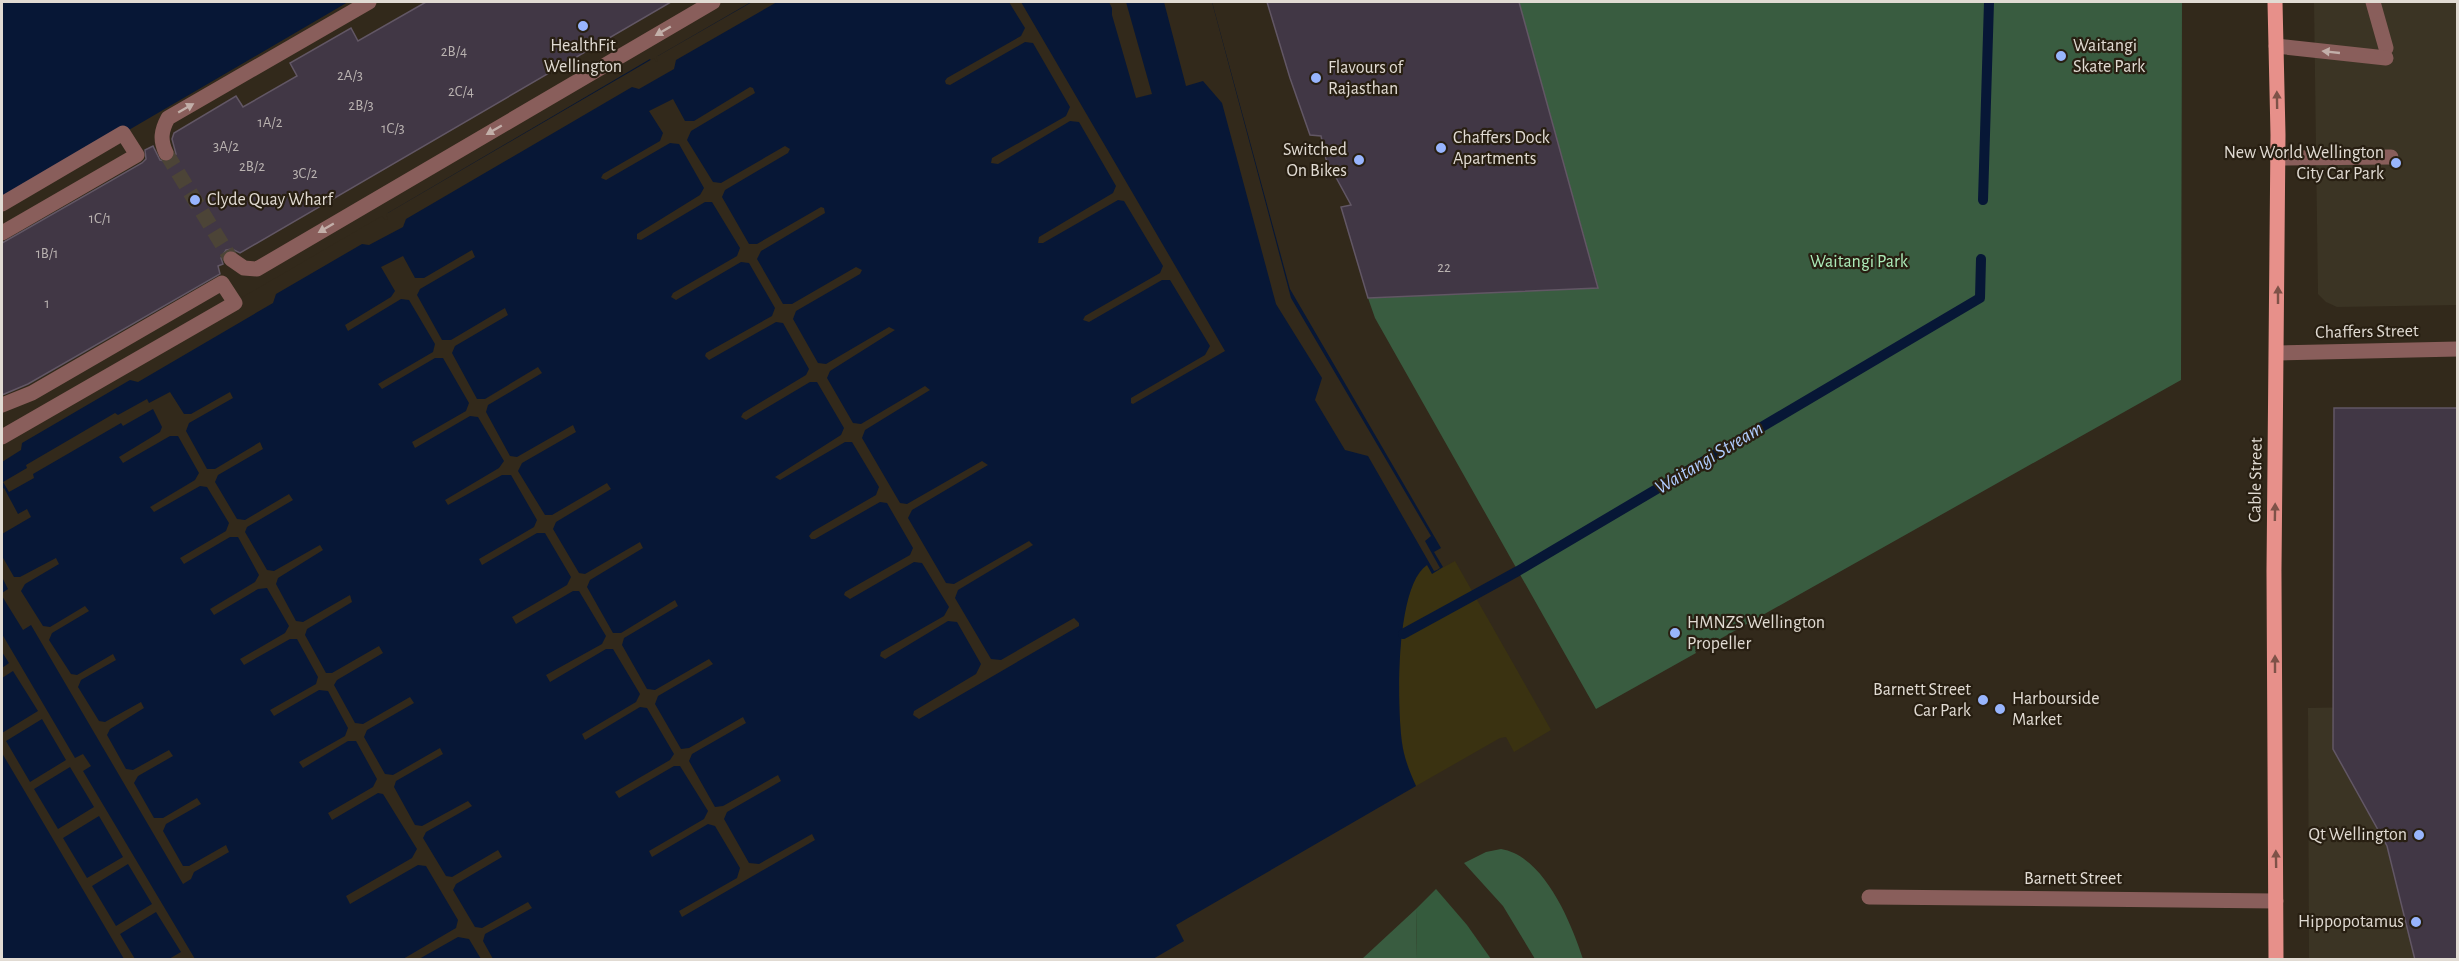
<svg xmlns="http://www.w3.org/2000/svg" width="2459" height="961" viewBox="0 0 2459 961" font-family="'Alegreya Sans',sans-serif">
  <rect width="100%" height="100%" fill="#32291b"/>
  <g fill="#3b3424">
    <polygon points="2314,2 2457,2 2457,305 2337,307 2326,302 2318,294"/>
    <polygon points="2457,705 2457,959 2309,959 2308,708"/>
  </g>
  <g fill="#395c40">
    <polygon points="1519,2 2182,2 2181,380 1713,643 1712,641 1695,651 1696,653 1596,709 1375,318 1368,298 1598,287"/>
    <path d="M1501,849C1544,856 1571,922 1583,959H1535L1503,906L1464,863L1486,852Z"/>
    <polygon points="1416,909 1417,959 1362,959"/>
  </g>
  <polygon fill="#355b3d" points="1436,889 1467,925 1491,959 1417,959 1416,909"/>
  <path fill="#3a3211" d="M1455,561L1551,730L1514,752L1506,737L1500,738L1416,786C1410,773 1404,758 1402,742C1397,706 1394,587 1427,565L1433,573Z"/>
  <g fill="#071736">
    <polygon points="2,2 348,2 2,204"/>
    <path d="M751,2H1212L1290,289L1441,548L1434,552L1443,567L1432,574L1427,565C1395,586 1397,706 1402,743C1404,758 1410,773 1416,786L1176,925L1184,941L1153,959H2V437L392,220L388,213L650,59L655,66L662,62L658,56Z"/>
  </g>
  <g fill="#32291b" fill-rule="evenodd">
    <polygon points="752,2 777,2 676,60 674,69 639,89 632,87 406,219 403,227 369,245 362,244 276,294 273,303 138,382 130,380 22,443 21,450 2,462 2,437 382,216 385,220 388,219 386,214 654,58 656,62 658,61 656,57"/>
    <polygon points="1009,2 1021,2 1225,351 1133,404 1131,403 1131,398 1205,355 1210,346 1170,280 1162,280 1089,322 1083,320 1085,316 1160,273 1163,266 1124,201 1118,200 1043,243 1038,243 1039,237 1113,193 1116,186 1079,122 1070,121 998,164 991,163 992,158 1066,116 1070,107 1033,43 1025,42 950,85 946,84 945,81 947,78 1021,36 1025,28"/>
    <polygon points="1109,2 1126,2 1152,94 1136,98 1112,15 1112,8"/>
    <polygon points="1164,2 1212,2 1291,298 1431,536 1425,541 1440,568 1437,570 1434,571 1368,456 1345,450 1315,400 1322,378 1276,304 1222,103 1203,81 1186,86"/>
    <polygon points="750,87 753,88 755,93 691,131 687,140 713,182 721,183 785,146 790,149 788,153 725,190 722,197 749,244 757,244 821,207 824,208 825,213 761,251 757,259 783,304 792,304 856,267 862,270 860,274 796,311 793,319 818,363 826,364 889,327 895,330 830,371 827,378 853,423 861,424 925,386 930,390 865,430 862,438 900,503 907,504 982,461 988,465 912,510 908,518 946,583 954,584 1029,541 1033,545 958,590 955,598 991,659 1001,660 1074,618 1079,623 1079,626 919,719 913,715 914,711 976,674 981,664 957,622 948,621 885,659 880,656 881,652 944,616 949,607 922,563 914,562 850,599 844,595 845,592 910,555 913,548 887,503 880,502 815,539 811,539 809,536 812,532 876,495 879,487 852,442 845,442 780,480 775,477 841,435 844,428 817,382 810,382 746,420 741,417 743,413 806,375 809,369 783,323 776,322 709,360 705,356 706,353 772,316 775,308 749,263 741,262 676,300 671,297 673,293 737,256 740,248 712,202 705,202 641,240 637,239 637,234 700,195 704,188 679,144 670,143 606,180 601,178 603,174 660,141 663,133 649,111 673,99 685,121 694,121"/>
    <polygon points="472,250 475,257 420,289 417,295 442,340 451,340 505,308 508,315 455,346 452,353 477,399 485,399 538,367 542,373 488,405 486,412 510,456 517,457 573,425 576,432 522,463 518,471 545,515 552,515 607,483 611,489 556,522 553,529 579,573 585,574 640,542 643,548 590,580 587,587 613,633 621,633 675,600 678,606 624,638 622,645 647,689 655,690 709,659 713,664 658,696 655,704 681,749 689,748 743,717 746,723 692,754 689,761 715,807 723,806 778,775 781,781 727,812 724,819 749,863 759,864 812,834 815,840 682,917 679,911 737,878 740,868 715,826 708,824 652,857 649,851 704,819 708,811 680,766 674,766 619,798 615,792 670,760 674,754 647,708 640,707 585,740 582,734 636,702 640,694 613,649 606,649 550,682 546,675 602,644 606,636 579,591 573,591 516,624 512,617 567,585 571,577 545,533 537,533 482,565 479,559 534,527 537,520 511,475 502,475 448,505 445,500 499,468 504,461 478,417 470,416 415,448 412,442 466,411 469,403 443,358 435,358 382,389 378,384 433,352 435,344 409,300 401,299 348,331 345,325 391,297 395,291 381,267 403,256 415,278 424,278"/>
    <polygon points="170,392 184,414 191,414 230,392 233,398 189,423 186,431 207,469 215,469 260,442 263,449 218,475 215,482 237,519 245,520 289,494 293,500 247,527 245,532 267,570 274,571 320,545 323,550 278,578 276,584 296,621 303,622 350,595 352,602 307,629 305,635 326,673 332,673 379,646 383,653 337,680 334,685 355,723 363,724 410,697 414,703 367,730 364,737 385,774 393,775 440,748 443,754 396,781 394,787 415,825 422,826 468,801 472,806 426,832 423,838 446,876 452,877 498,850 502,857 456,884 453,890 475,927 482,928 528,902 532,908 485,934 483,941 493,959 481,959 469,939 458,937 419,959 403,959 456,928 458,920 426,866 418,865 350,904 346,896 412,858 417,849 383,794 378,793 332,820 328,813 373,787 377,779 356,741 348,741 303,768 299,762 345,736 348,728 328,691 319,690 274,716 270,710 316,684 318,677 297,639 290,639 244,665 240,659 285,633 289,626 267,588 258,589 214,615 210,609 255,582 259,575 238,537 230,537 184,564 180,558 226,531 229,523 207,487 200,486 154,512 150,507 195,480 199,473 178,436 170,436 123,463 119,457 160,432 162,427 153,409 123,426 121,423 33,474 34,478 9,492 3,482 27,468 26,465 115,413 118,415 147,399 149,403"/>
    <polygon points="4,488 18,514 27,509 31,517 2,534 2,489"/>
    <polygon points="2,556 14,577 20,577 56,558 59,564 25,584 21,591 43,626 50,627 85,606 89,611 52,633 49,640 71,674 77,675 113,654 116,660 81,680 78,687 99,721 105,722 141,702 144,708 110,729 107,735 126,769 133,770 169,750 173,756 138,776 134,783 154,818 163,818 197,798 201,804 166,824 163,831 183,866 189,866 226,845 229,852 194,872 191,879 183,884 31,625 23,630 2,596 2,593 8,589 2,577"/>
    <path d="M2,634L75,758L83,754L91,766L83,771L195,959H169L181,952L156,912L120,934L135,959H124L2,753V733L38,711L13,671L2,678V668L9,663L2,652ZM42,719L66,760L30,782L6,741ZM70,767L94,807L58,829L34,789ZM99,816L123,857L87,878L63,838ZM128,864L152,904L116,926L92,886Z"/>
  </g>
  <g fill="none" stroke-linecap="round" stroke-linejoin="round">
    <g stroke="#071736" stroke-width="10">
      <polyline points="1983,200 1989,2"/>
      <polyline points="1403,634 1518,571 1980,298 1981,259"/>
    </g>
  </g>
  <g fill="#413745" stroke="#625765" stroke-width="1.5">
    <polygon points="426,2 671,2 240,253 232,249 226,250 221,258 223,264 218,266 220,274 28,384 2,395 2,243 142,163 146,159 145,150 153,146 160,160 170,162 176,154 172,139 174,133 236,96 243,107 297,76 290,63 351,28 358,41"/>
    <polygon points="1267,2 1519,2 1598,288 1368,298 1341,207 1351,205 1326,159 1321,136 1310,135 1290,78"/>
    <polygon points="2334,408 2457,408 2457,960 2415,960 2387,846 2333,749"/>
  </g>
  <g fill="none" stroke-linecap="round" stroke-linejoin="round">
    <polyline stroke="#4c4437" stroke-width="15" stroke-dasharray="15 8" stroke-linecap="butt" points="166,153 231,259"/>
    <g stroke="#895e5b" stroke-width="15">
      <polyline points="2373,2 2386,48"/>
      <polyline points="2276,46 2386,58"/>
      <path d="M166,153C160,140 161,131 168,118L369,2"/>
      <polyline points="2277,158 2391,157"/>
      <polyline points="2,204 123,133 137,155 2,233"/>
      <polyline points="231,259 244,268 257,269 713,2"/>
      <polyline points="2278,353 2458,349"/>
      <polyline points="2,405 32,393 222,283 235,303 2,437"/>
      <polyline points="1869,897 2276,901"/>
    </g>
    <polyline stroke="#e7908a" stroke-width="15" points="2275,2 2278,135 2274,571 2276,960"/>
  </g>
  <defs><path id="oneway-solid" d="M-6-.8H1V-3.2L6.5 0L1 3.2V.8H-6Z" transform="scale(1.5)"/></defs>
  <g fill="#c2afa9">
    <use href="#oneway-solid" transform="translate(663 31) rotate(150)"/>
    <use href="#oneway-solid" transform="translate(2331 52) rotate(-174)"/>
    <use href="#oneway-solid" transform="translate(186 108) rotate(-30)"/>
    <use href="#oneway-solid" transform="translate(494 130) rotate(150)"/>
    <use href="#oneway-solid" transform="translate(326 228) rotate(150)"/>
  </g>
  <g fill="#7e5248">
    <use href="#oneway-solid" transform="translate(2277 100) rotate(-91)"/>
    <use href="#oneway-solid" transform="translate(2278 295) rotate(-90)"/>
    <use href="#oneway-solid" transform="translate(2275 512) rotate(-89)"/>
    <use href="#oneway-solid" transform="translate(2275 664) rotate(-90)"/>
    <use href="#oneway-solid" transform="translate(2276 859) rotate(-91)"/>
  </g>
  <g fill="#98b5fd" stroke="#281f12" stroke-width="2">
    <circle cx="583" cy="26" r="6"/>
    <circle cx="2061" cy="56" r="6"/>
    <circle cx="1316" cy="78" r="6"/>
    <circle cx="1441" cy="148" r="6"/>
    <circle cx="1359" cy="160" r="6"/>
    <circle cx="2396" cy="163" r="6"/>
    <circle cx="195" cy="200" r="6"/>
    <circle cx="1675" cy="633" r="6"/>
    <circle cx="1983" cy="700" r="6"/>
    <circle cx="2000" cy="709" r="6"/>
    <circle cx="2419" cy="835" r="6"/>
    <circle cx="2416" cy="922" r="6"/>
  </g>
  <g text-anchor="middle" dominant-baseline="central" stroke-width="4.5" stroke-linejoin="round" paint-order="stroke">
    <g font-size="15" fill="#b9b2b0">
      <text x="454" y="51">2B/4</text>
      <text x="350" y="75">2A/3</text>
      <text x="461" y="91">2C/4</text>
      <text x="361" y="105">2B/3</text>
      <text x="270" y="122">1A/2</text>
      <text x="393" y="128">1C/3</text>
      <text x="226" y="146">3A/2</text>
      <text x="252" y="166">2B/2</text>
      <text x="305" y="173">3C/2</text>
      <text x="100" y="218">1C/1</text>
      <text x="47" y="253">1B/1</text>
      <text x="1444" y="267">22</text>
      <text x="47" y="303">1</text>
    </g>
    <g font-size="18" fill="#e1dbd3" stroke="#281f12" text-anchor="start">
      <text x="583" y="46" text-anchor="middle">HealthFit<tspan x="583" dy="21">Wellington</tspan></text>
      <text x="2073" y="46">Waitangi<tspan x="2073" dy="21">Skate Park</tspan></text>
      <text x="1328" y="68">Flavours of<tspan x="1328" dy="21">Rajasthan</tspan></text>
      <text x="1453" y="138">Chaffers Dock<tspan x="1453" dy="21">Apartments</tspan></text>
      <text x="1347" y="150" text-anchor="end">Switched<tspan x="1347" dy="21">On Bikes</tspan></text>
      <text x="2384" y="153" text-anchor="end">New World Wellington<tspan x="2384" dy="21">City Car Park</tspan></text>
      <text x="207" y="200">Clyde Quay Wharf</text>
      <text x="1687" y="623">HMNZS Wellington<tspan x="1687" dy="21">Propeller</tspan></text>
      <text x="1971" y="690" text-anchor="end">Barnett Street<tspan x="1971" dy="21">Car Park</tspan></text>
      <text x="2012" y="699">Harbourside<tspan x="2012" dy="21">Market</tspan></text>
      <text x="2407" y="835" text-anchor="end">Qt Wellington</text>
      <text x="2404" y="922" text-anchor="end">Hippopotamus</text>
    </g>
    <g font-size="18" fill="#adecb9" stroke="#281f12">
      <text x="1859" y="262">Waitangi Park</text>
    </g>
    <g font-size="18" fill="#e1dbd3" stroke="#281f12">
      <text transform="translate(2367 332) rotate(-1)">Chaffers Street</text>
      <text transform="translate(2256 480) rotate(-89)">Cable Street</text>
      <text x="2073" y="879">Barnett Street</text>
    </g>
    <g font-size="20" font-style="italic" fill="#b1cdff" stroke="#281f12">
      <text transform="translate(1709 458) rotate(-31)">Waitangi Stream</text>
    </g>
  </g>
  <rect width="2459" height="961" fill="none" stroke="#e1dbd3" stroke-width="6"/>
</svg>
